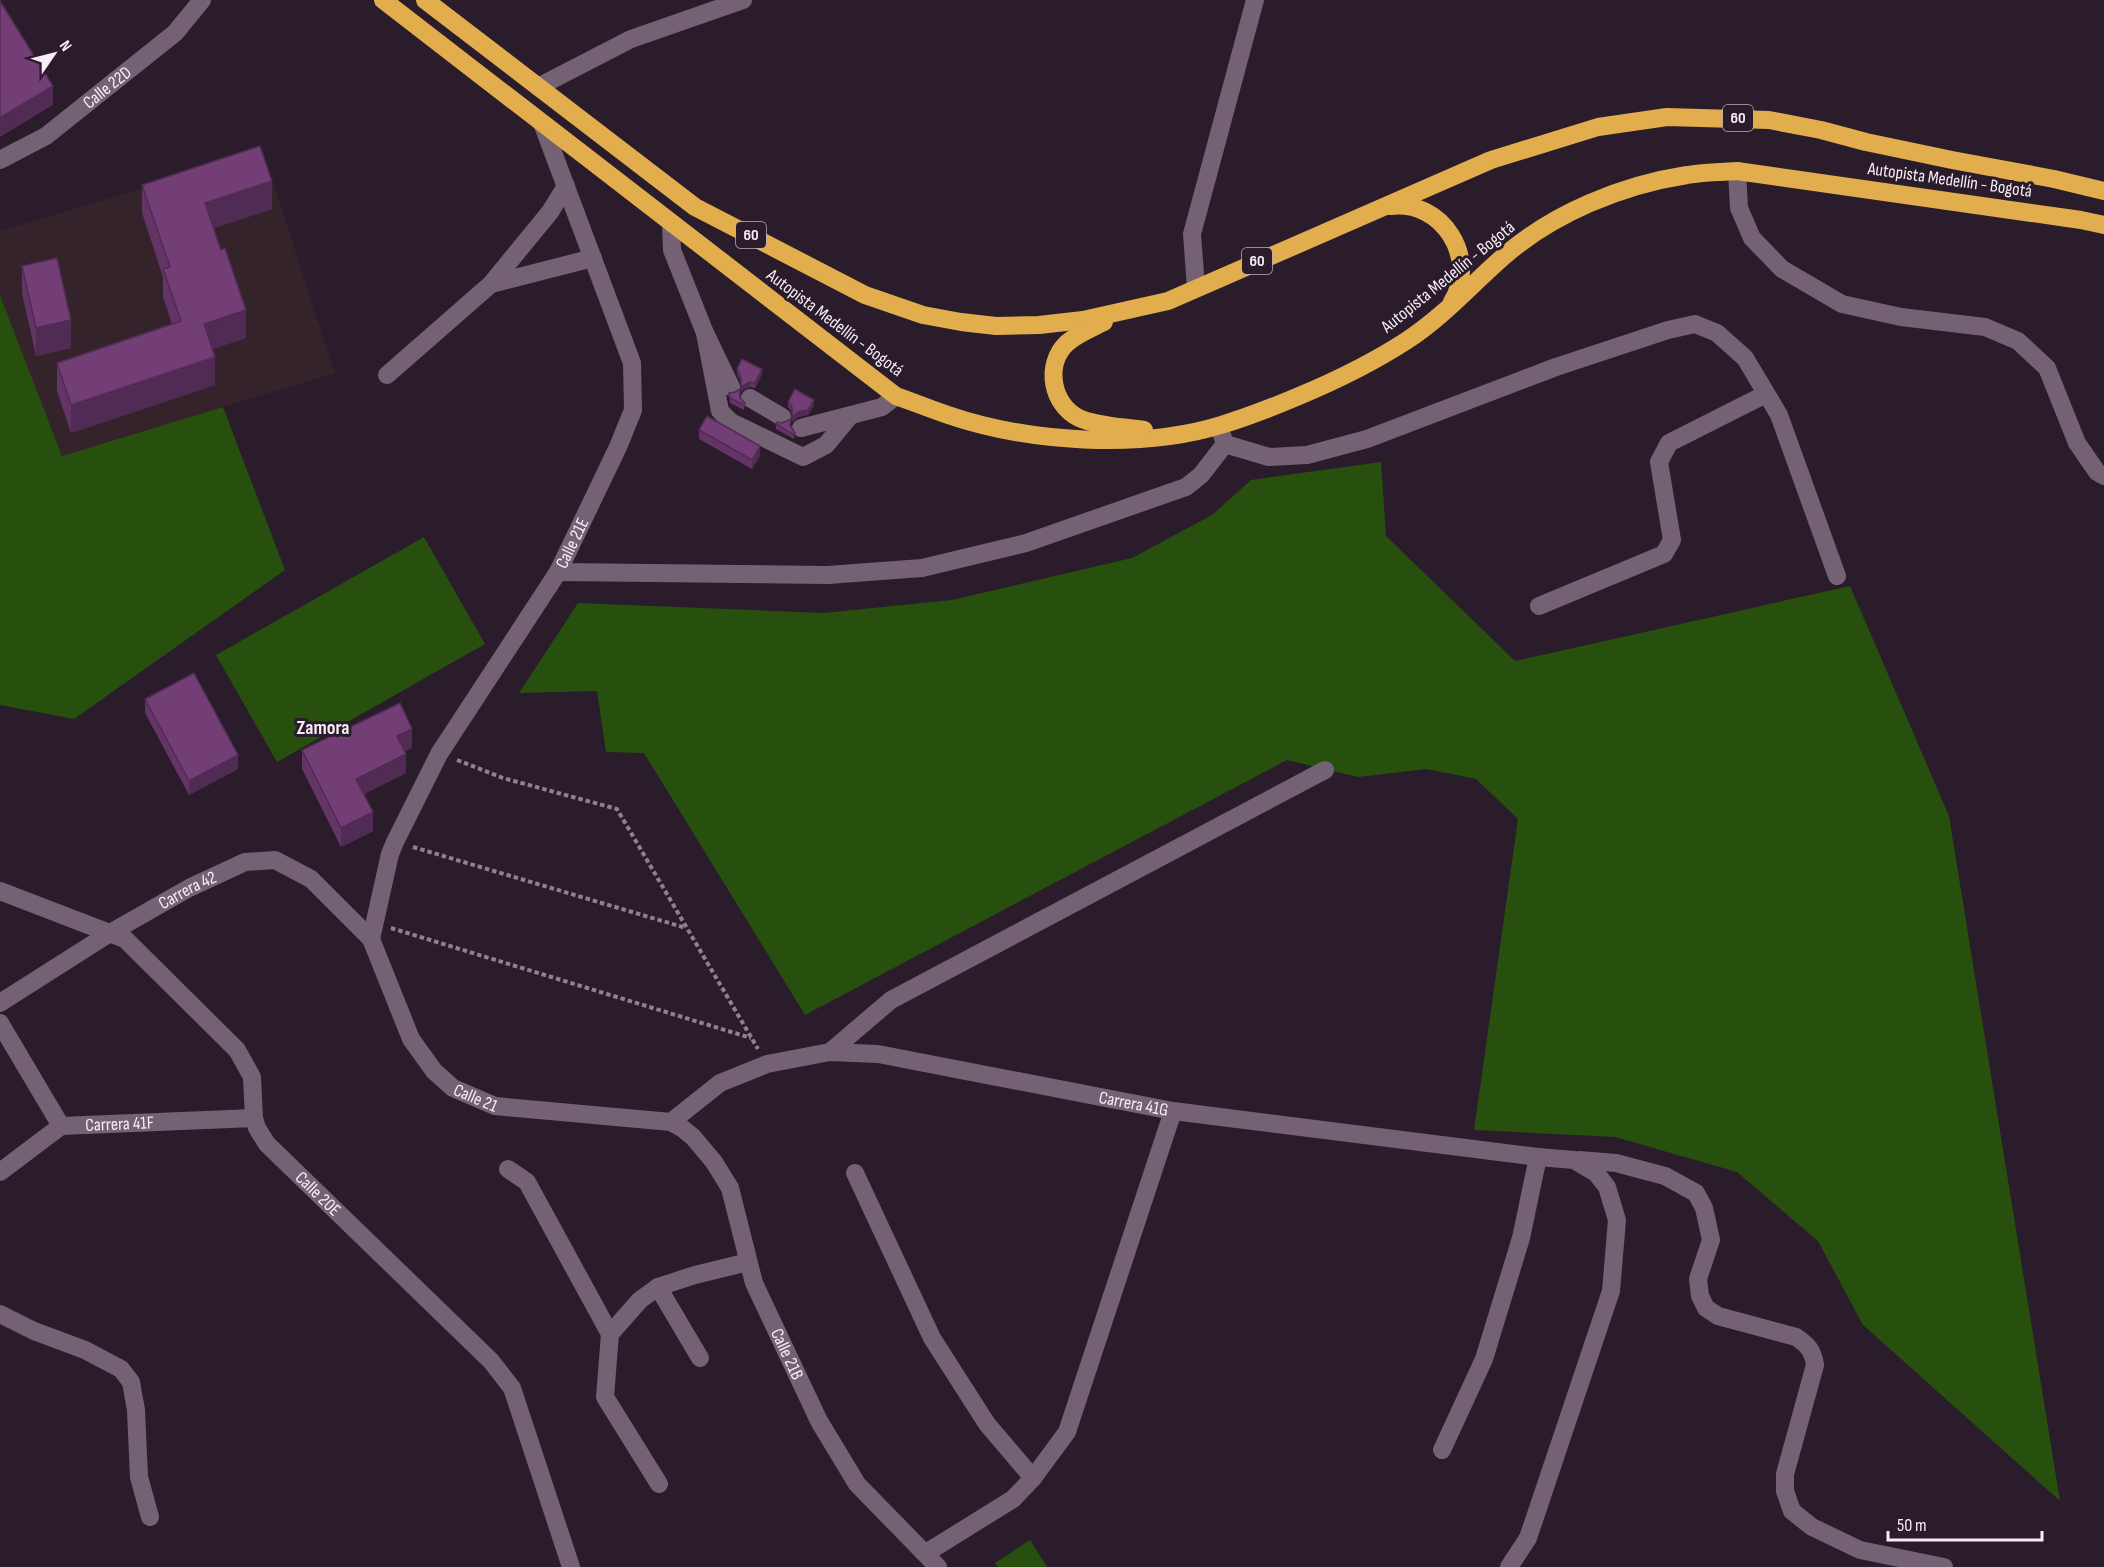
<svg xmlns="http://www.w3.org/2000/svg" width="2104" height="1567" viewBox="0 0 2104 1567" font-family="'Sofia Sans Condensed',sans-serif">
  <rect width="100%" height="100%" fill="#2a1c2b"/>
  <polygon fill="#34232b" points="263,152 335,373 62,456 0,295 0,231"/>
  <g fill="#274f0e">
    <polygon points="0,295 62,456 223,407 285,570 74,719 0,705"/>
    <polygon points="1381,462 1386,536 1515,661 1850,586 1949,816 2060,1501 1863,1325 1818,1241 1737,1172 1615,1137 1474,1130 1518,819 1476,779 1427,769 1358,777 1287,760 805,1015 644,753 606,752 597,691 519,693 578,603 823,613 952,600 1132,558 1212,515 1251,480"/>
    <polygon points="424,537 485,644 277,762 216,655"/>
    <polygon points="1030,1540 1047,1567 998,1567 995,1563"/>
  </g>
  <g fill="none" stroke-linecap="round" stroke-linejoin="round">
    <g stroke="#8f828f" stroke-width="4" stroke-dasharray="4.5 3" stroke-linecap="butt">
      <polyline points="457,760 503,778 617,809 758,1049"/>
      <polyline points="413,847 686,928"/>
      <polyline points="391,928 751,1038"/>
    </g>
    <g stroke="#746274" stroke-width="18">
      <polyline points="538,87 631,39 743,0"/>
      <path id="s1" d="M0,160L46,136L175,33L202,0"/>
      <polyline points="1737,171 1739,208 1752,238 1782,269 1842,304 1901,317 1985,327 2018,341 2047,368 2077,443 2097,472 2104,476"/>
      <polyline points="671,223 672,250 705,333 731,387"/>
      <polyline points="491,284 593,258"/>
      <polyline points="1196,288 1192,234 1255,0"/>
      <polyline points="705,333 720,411 731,422 803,457 826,445 850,416"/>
      <polyline points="387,375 491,284 550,212 566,186"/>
      <polyline points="750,398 782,417"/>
      <polyline points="801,428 882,407 896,396"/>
      <polyline points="1225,444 1269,457 1307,455 1367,439 1556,367 1668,330 1695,324 1717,333 1745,358 1779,415 1837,576"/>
      <polyline points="558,572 828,575 922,568 1026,543 1186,487 1201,475 1225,444 1222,435"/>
      <polyline points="1539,606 1664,554 1672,540 1659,462 1669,443 1766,394"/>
      <path id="s2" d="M0,891L125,939L237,1050L252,1077L254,1118L257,1128L267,1144L491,1361L512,1388L571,1567"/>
      <path id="s3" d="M371,939L390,854L395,842L439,754L558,572L618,447L633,410L632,363L542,123"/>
      <path id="s4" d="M0,1003L110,933L189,888L245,862L275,860L311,879L371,939L411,1039L434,1071L453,1088L495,1106L671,1122L682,1128L693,1137L714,1162L730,1188L754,1283L819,1421L857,1484L938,1567"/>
      <polyline points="0,1023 61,1126"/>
      <polyline points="830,1052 891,1000 1325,770"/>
      <path id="s5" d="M671,1122L720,1083L767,1064L830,1052L878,1054L1173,1111L1538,1157L1574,1160L1596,1173L1607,1187L1617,1220L1611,1291L1528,1538L1509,1567"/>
      <path d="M1579,1160L1616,1163L1665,1176L1696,1193L1704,1208L1711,1240L1698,1279L1700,1296L1706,1308L1718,1316L1796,1337C1808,1345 1813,1351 1815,1365L1785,1474V1491L1792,1511L1812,1527L1860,1550L1944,1567"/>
      <polyline points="508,1169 527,1182 610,1334"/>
      <path id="s6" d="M0,1172L61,1126L254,1118"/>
      <polyline points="855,1173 932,1338 987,1424 1033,1478"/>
      <polyline points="658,1287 700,1358"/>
      <polyline points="0,1314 34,1331 85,1350 121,1369 131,1382 136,1410 139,1477 150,1517"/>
      <polyline points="1442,1450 1484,1359 1521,1238 1538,1157"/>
      <polyline points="659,1484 605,1397 610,1334 640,1300 658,1287 695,1275 748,1262"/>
      <polyline points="926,1553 1013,1499 1033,1478 1067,1432 1173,1111"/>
    </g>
    <g stroke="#e2ad4c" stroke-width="18">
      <path d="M383,0L896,396C913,402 930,409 948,415C1027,442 1140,450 1221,425C1247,417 1273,407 1299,396C1335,381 1372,363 1406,341C1442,318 1471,285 1503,257C1553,213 1622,185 1687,175C1703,172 1721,172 1737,171L2081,220L2104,225"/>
      <polyline points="425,0 695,207 865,295 923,315 961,322 996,326 1039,325 1083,320 1168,301 1491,160 1598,127 1667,117 1769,120 1821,130 1866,142 1952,160 2054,179 2104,191"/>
      <path d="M1390,206C1442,199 1479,258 1452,302"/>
      <path d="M1104,322C1092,328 1077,334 1067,343C1044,365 1052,405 1079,418C1096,426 1126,427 1144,430"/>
    </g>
  </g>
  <g fill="#633465">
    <polygon points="142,185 272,209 214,228 246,338 212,349 215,385 71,433 57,391 57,363 172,324 163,297 163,277 142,213"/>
    <polygon points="22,266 71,348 36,356 22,293"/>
    <polygon points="737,369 762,374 755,388 750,387 741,391 741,382 737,374"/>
    <polygon points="729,393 740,398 745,403 744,410 730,403"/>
    <polygon points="788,402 814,405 808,415 798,417 792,422 792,412 788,407"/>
    <polygon points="776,424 791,426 795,433 794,439 776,429"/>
    <polygon points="699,430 760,456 752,469 699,439"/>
    <polygon points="145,699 238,769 189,795 145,713"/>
    <polygon points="412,748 405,751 406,773 364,794 373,831 341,847 302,769 302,750"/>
  </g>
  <g fill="#502b53">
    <polygon points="53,86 53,105 0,137 0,118"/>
    <polygon points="272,181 272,209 205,231 205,203"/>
    <polygon points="246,310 246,338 204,352 204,324"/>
    <polygon points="71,320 71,348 36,356 36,328"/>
    <polygon points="215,357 215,385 71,433 71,405"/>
    <polygon points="762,369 762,374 755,388 755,383"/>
    <polygon points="750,382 750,387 741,391 741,387"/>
    <polygon points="814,400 814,405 808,415 798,417 792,422 792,417"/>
    <polygon points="760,446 760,456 752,469 752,460"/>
    <polygon points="412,729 412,748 397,755 397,736"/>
    <polygon points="406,754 406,773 356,798 356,779"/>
    <polygon points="238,755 238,769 189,795 189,781"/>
    <polygon points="373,812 373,831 341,847 341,828"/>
  </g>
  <g fill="#733d76" stroke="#502b53" stroke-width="1.5">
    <polygon points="0,1 53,86 0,118"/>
    <polygon points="260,146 272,181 205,203 221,250 225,248 246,310 204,324 215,357 71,405 57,363 181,321 163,269 170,267 142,185"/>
    <polygon points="57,258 71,320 36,328 22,266"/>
    <polygon points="742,359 762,369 755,383 750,382 741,387 741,378 737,369"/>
    <polygon points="740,389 740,398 745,403 744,405 730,398 729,393 735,392"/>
    <polygon points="795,389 814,400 808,410 798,412 792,417 792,407 788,402"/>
    <polygon points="707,416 760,446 752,460 699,430"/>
    <polygon points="791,419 790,425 795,433 794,435 776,424 777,422 782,423"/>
    <polygon points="194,673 238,755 189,781 145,699"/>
    <polygon points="400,703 412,729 397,736 406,754 356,779 373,812 341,828 302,750"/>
  </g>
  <g text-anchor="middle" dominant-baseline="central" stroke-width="6" stroke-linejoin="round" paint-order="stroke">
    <g fill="#2a1c2b" stroke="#baaeba" stroke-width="1.5">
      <rect x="1723" y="105" width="30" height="26" rx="4.5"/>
      <rect x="736" y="222" width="30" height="26" rx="4.5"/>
      <rect x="1242" y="248" width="30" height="26" rx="4.5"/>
    </g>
    <g font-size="16" font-weight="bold" fill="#f7ecf7">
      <text x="1738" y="118">60</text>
      <text x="751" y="235">60</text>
      <text x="1257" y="261">60</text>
    </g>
    <g font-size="18" fill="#f7ecf7" stroke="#2a1c2b">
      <text stroke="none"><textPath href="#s1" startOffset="130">Calle 22D</textPath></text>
      <text transform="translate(1950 180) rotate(8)">Autopista Medellín - Bogotá</text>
      <text transform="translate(1448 277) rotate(-39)">Autopista Medellín - Bogotá</text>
      <text transform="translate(835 323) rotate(37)">Autopista Medellín - Bogotá</text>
      <text stroke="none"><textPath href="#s3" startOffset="448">Calle 21E</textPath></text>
      <text stroke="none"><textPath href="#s4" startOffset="219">Carrera 42</textPath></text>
      <text stroke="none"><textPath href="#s4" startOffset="636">Calle 21</textPath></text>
      <text stroke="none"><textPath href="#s5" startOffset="486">Carrera 41G</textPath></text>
      <text stroke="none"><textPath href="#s6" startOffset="135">Carrera 41F</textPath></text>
      <text stroke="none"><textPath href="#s2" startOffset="464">Calle 20E</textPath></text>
      <text stroke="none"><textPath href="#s4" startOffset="1100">Calle 21B</textPath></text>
    </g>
    <g font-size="20" font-weight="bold" fill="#f7ecf7" stroke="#2a1c2b">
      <text x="323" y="728">Zamora</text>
    </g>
  </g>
  <g transform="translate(54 54) rotate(55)" stroke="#2a1c2b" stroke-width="4.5" paint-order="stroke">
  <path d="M0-4.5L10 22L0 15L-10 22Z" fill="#f7ecf7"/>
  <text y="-9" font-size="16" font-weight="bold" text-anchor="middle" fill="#f7ecf7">N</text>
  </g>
  <path d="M1888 1531v9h154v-9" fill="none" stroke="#f7ecf7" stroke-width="3"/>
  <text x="1897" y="1531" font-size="18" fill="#f7ecf7" stroke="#2a1c2b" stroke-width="4.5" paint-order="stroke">50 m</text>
</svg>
